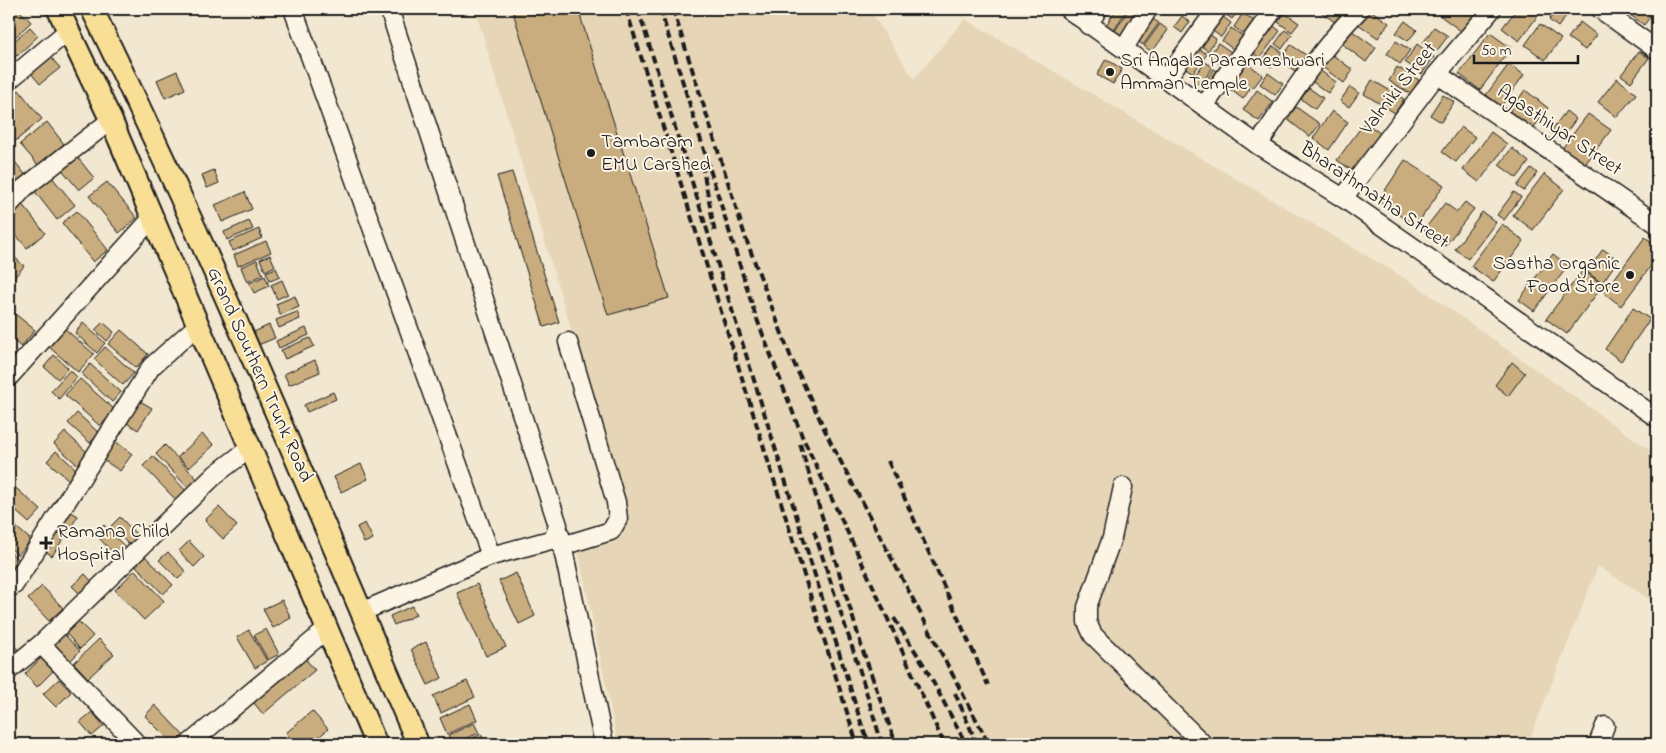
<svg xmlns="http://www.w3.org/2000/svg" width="1666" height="753" viewBox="0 0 1666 753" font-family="'Indie Flower',sans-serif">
  <rect width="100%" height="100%" fill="#f2e7d0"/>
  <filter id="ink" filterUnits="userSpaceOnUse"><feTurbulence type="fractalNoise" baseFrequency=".02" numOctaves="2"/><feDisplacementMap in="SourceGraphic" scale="10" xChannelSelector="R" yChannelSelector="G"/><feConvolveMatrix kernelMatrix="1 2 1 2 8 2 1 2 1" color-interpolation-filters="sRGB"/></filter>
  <g filter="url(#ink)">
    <polygon fill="#e6d6b7" points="475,9 869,9 914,79 965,19 1413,283 1657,455 1657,604 1598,566 1528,744 1307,744 1296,740 1286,744 618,744 576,540 625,509"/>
    <g fill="#c9ad7e" stroke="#1c1c1c">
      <polygon points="512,9 578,9 669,298 608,315"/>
      <polygon points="1116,9 1127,9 1113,32 1105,27"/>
      <polygon points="1129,9 1137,14 1123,36 1115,31"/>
      <polygon points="1222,9 1237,9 1239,10 1232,19 1221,11"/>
      <polygon points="1317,9 1346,9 1336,23"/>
      <polygon points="1363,9 1369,9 1389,23 1378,38 1354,21"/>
      <polygon points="1431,9 1463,9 1473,16 1461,31"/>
      <polygon points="1517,9 1543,9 1519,41 1502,28"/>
      <polygon points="1558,9 1571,9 1558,27 1549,20"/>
      <polygon points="1622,9 1656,9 1644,25"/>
      <polygon points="19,10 31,22 9,43 9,19"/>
      <polygon points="1218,13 1231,23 1221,37 1207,27"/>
      <polygon points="1243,13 1257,23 1247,37 1234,27"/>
      <polygon points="1285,13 1299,23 1292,32 1278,22"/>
      <polygon points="1182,16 1190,22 1182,33 1174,27"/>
      <polygon points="1151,18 1159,23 1143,45 1135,39"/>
      <polygon points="1405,21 1417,30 1408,41 1396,33"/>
      <polygon points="1580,22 1597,35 1585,50 1568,38"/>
      <polygon points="1160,24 1168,30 1152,52 1144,46"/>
      <polygon points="1271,24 1280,31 1260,58 1251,52"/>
      <polygon points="1540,24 1561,39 1545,60 1525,45"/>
      <polygon points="30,27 38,36 17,56 9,46"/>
      <polygon points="1434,27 1448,36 1436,52 1423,43"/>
      <polygon points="1231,28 1243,36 1233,49 1222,41"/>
      <polygon points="1348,28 1376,48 1366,62 1338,41"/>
      <polygon points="1285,30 1292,35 1282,49 1275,44"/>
      <polygon points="1206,32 1216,39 1208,51 1198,44"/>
      <polygon points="1490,33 1511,48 1480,90 1459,74"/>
      <polygon points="1396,41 1410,50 1400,64 1387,54"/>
      <polygon points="1218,43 1234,54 1224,67 1209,56"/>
      <polygon points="1417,44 1434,57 1422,74 1405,62"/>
      <polygon points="1291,45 1306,55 1295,71 1280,60"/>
      <polygon points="1195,46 1207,54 1193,73 1181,65"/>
      <polygon points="1273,46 1282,52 1271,67 1262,61"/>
      <polygon points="9,49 16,57 9,64"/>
      <polygon points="1639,51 1649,58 1631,82 1621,75"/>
      <polygon points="1330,53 1353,70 1344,83 1321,66"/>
      <polygon points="49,55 60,68 40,84 29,71"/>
      <polygon points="1106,59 1122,69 1113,84 1097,75"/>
      <polygon points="1244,61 1263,75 1253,88 1235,75"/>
      <polygon points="1205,62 1213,67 1200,85 1192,79"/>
      <polygon points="1509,64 1524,75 1501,106 1486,95"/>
      <polygon points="1397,67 1419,80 1411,94 1389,81"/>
      <polygon points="1214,69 1221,74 1208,93 1201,87"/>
      <polygon points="1318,69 1336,82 1328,93 1310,80"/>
      <polygon points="177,71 185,89 165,98 157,80"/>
      <polygon points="1268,73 1283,84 1275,95 1260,84"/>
      <polygon points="1233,77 1250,89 1243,99 1227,87"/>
      <polygon points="1617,78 1636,94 1617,117 1598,102"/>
      <polygon points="1372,80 1404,99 1395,113 1364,94"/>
      <polygon points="1350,87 1359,93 1349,107 1340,101"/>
      <polygon points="1309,88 1323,98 1315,109 1301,99"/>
      <polygon points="19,90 42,119 12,144 9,140 9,99"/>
      <polygon points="1257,90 1273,102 1259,121 1243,110"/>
      <polygon points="1525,90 1548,108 1532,130 1509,112"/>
      <polygon points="1443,95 1454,102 1441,122 1430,115"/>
      <polygon points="1296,107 1320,124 1310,137 1287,119"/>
      <polygon points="1332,111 1348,122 1329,150 1313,138"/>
      <polygon points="1566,111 1576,119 1561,140 1550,132"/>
      <polygon points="1588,114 1611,130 1583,167 1561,150"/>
      <polygon points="47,122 64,144 38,165 20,144"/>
      <polygon points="1365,122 1385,137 1358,175 1337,160"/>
      <polygon points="1461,127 1475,137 1456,162 1442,152"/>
      <polygon points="1491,132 1507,144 1479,182 1463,170"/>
      <polygon points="1512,148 1529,162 1517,178 1499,165"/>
      <polygon points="74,153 94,178 79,190 59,166"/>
      <polygon points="1405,160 1444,185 1416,226 1378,201"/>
      <polygon points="15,162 28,178 15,189 9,181 9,166"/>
      <polygon points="1531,168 1537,173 1524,191 1517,186"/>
      <polygon points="214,170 219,183 207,188 202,175"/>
      <polygon points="512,172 559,322 544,327 497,176"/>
      <polygon points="1544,174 1564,189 1533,230 1513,215"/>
      <polygon points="50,175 75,205 57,220 33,189"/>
      <polygon points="107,182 137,218 119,233 89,196"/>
      <polygon points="245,192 252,209 222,222 215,205"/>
      <polygon points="1514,192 1521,197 1504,220 1497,215"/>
      <polygon points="1465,202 1474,209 1445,246 1424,230 1445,203 1457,212"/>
      <polygon points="21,203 45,233 27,248 9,227 9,213"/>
      <polygon points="77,211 108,250 93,262 62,223"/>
      <polygon points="1482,212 1496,222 1468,259 1455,249"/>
      <polygon points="249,221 253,229 227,240 224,232"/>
      <polygon points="1502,224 1524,241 1493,282 1471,266"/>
      <polygon points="259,229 262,238 233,251 229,242"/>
      <polygon points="1645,237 1657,246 1657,258 1621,306 1604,293"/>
      <polygon points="266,241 271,252 238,266 234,255"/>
      <polygon points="1603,249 1618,260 1602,283 1587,272"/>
      <polygon points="9,252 24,266 14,278 9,273"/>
      <polygon points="1553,254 1568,266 1534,311 1519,300"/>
      <polygon points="270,255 275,266 265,271 260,259"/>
      <polygon points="257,260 263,275 247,282 241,267"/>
      <polygon points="276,268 280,277 270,281 266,272"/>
      <polygon points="1583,270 1603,285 1567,334 1546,319"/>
      <polygon points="265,276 269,286 254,293 249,283"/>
      <polygon points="282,280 288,294 277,299 271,285"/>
      <polygon points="295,296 299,307 280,315 276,304"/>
      <polygon points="1633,308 1650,319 1621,361 1605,349"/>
      <polygon points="9,309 35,330 21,347 9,337"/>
      <polygon points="297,312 300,319 279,328 276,320"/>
      <polygon points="103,322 114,332 107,341 95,330"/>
      <polygon points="83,323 105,343 97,353 75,333"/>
      <polygon points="269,325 275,338 258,345 252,333"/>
      <polygon points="306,328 309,335 279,348 276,341"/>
      <polygon points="65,329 94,354 78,372 49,347"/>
      <polygon points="121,330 148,354 136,368 108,344"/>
      <polygon points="310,338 314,346 285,359 281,350"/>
      <polygon points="105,347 134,373 123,385 94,359"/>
      <polygon points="54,355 68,368 58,379 44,367"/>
      <polygon points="315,360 320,372 289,385 284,374"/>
      <polygon points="1512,362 1525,373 1508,396 1495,385"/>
      <polygon points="90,364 121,392 112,402 82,374"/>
      <polygon points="70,370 77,377 59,399 51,391"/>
      <polygon points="80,379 115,410 100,426 65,395"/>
      <polygon points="1657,388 1657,401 1651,396"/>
      <polygon points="333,392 336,399 307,412 304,405"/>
      <polygon points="140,401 152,408 138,430 127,423"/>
      <polygon points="77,413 99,433 90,443 68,423"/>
      <polygon points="65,432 88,453 78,465 54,444"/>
      <polygon points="202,434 214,445 189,468 178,457"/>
      <polygon points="9,438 14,443 9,449"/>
      <polygon points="115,441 132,454 120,471 102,459"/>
      <polygon points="165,445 201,483 192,492 156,454"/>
      <polygon points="56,451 77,470 69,480 47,461"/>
      <polygon points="153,456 188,493 178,502 143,466"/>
      <polygon points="361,464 368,479 341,492 334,477"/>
      <polygon points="10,483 41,510 29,523 9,505 9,485"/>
      <polygon points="219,507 237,526 223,539 205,520"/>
      <polygon points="66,509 78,516 52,556 41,548"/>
      <polygon points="120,517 139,537 130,546 111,526"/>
      <polygon points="365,523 373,539 364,543 357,527"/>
      <polygon points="104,525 128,550 119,559 95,534"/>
      <polygon points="15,526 31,540 18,555 9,547 9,533"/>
      <polygon points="189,541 204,557 194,567 179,551"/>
      <polygon points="9,551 23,564 9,581"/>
      <polygon points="168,552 186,572 178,579 159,560"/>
      <polygon points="144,555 173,585 163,594 134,564"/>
      <polygon points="135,570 164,601 144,620 115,590"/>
      <polygon points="516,573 535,616 519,624 499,581"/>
      <polygon points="85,574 94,584 82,596 72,586"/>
      <polygon points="477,584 506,647 486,656 457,593"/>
      <polygon points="42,586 63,608 49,621 28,599"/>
      <polygon points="282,600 291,618 273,628 263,609"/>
      <polygon points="412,606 416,615 394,625 390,616"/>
      <polygon points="77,620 93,636 80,649 65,632"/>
      <polygon points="266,629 279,654 268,660 254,635"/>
      <polygon points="249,630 267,661 255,668 237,637"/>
      <polygon points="63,633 80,651 67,664 50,646"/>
      <polygon points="99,639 114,654 88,678 74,663"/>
      <polygon points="9,641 21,652 9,663"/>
      <polygon points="426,642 442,678 428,685 411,649"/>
      <polygon points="300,653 315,670 263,714 249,697"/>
      <polygon points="41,658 53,671 37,687 25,674"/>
      <polygon points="59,679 71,692 56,707 43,694"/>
      <polygon points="467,681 475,697 441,713 433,696"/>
      <polygon points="470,704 477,720 447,734 440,718"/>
      <polygon points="155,705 184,736 175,744 173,744 145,716"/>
      <polygon points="312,711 328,729 311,744 296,744 286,733"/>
      <polygon points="92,712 104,726 92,736 80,722"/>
      <polygon points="474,723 479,733 453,744 449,735"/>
      <polygon points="481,734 485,743 482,744 461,744"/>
    </g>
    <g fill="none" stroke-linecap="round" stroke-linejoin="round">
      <g stroke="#1c1c1c" stroke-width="21">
        <g id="minor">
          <polyline points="293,9 491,556"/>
          <polyline points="1068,9 1258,145 1343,198 1657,418"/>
          <polyline points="1600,9 1657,50"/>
          <polyline points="1088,25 1098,9"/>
          <polyline points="1124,48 1148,9"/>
          <polyline points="1437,74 1657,224"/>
          <polyline points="1166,79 1217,9"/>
          <polyline points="9,80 69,30"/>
          <polyline points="1204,106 1274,9"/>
          <path d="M1258,145C1290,97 1319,50 1360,9"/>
          <polyline points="1343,198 1437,74 1492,9"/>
          <polyline points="9,205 24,188 111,120"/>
          <polyline points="9,377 153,217"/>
          <polyline points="1123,487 1112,538 1087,607 1087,622 1093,635 1203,744"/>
          <polyline points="560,535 604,744"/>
          <polyline points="562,546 611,531 618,519 616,502 568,342"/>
          <polyline points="9,588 14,585 151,367 198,325"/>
          <polyline points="361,612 491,556 554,539 558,525 389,9"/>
          <polyline points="41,644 137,744"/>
          <polyline points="9,670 41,644 216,474 250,448"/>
          <polyline points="189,744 326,630"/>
          <polyline points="1598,744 1605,726"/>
        </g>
      </g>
      <g stroke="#1c1c1c" stroke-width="25">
        <g id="major">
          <polyline points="58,9 111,120 376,744"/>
          <path d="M92,9C210,249 312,498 418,744"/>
        </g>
      </g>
      <polyline stroke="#1c1c1c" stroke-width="2.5" stroke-dasharray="5 4" stroke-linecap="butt" points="164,9 166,14"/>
      <use href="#minor" stroke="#fcf5e5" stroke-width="18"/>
      <use href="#major" stroke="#f9df96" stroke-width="21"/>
      <g stroke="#1c1c1c" stroke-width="4" stroke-dasharray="8 4" stroke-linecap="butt">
        <polyline points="626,9 857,744"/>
        <polyline points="638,9 863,729 870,744"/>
        <polyline points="660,9 755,314 785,392 802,436 873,586 944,744"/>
        <polyline points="673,9 746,239 790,355 830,441 989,744"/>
        <polyline points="702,164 715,233"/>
        <polyline points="800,444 863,651 896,744"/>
        <polyline points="888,461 988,685"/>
        <polyline points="814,531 859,668 882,744"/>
        <polyline points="894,618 924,665 966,744"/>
        <polyline points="955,693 977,744"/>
        <polyline points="927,743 927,744"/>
      </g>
    </g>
  </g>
  <g fill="#1c1c1c" stroke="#fcf5e5" stroke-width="2">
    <circle cx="1110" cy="72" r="5"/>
    <circle cx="591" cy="153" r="5"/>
    <circle cx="1630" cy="275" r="5"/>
    <path d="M43.5 535.5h5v5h5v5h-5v5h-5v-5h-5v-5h5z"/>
  </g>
  <g text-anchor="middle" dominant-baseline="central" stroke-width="4" stroke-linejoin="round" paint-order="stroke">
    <g font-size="20" fill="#1c1c1c" stroke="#fcf5e5" text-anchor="start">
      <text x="1120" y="61">Sri Angala Parameshwari<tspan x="1120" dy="23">Amman Temple</tspan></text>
      <text x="601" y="142">Tambaram<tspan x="601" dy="23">EMU Carshed</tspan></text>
      <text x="1620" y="264" text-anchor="end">Sastha Organic<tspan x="1620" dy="23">Food Store</tspan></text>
      <text x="57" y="532">Ramana Child<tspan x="57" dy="23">Hospital</tspan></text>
    </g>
    <g font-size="20" fill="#1c1c1c" stroke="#fcf5e5">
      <text transform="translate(1399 89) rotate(-52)">Valmiki Street</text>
      <text transform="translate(1559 131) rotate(34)">Agasthiyar Street</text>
      <text transform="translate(1374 196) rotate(34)">Bharathmatha Street</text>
      <text transform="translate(259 375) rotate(66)">Grand Southern Trunk Road</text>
    </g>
  </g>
  <rect width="1666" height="753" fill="none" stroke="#fcf5e5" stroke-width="30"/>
  <rect x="15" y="15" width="1636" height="723" fill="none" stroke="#1c1c1c" stroke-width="2" filter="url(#ink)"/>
  <path d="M1474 55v8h104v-8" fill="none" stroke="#1c1c1c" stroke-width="2.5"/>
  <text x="1481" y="55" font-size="15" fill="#1c1c1c" stroke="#fcf5e5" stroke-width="4" paint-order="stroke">50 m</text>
</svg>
